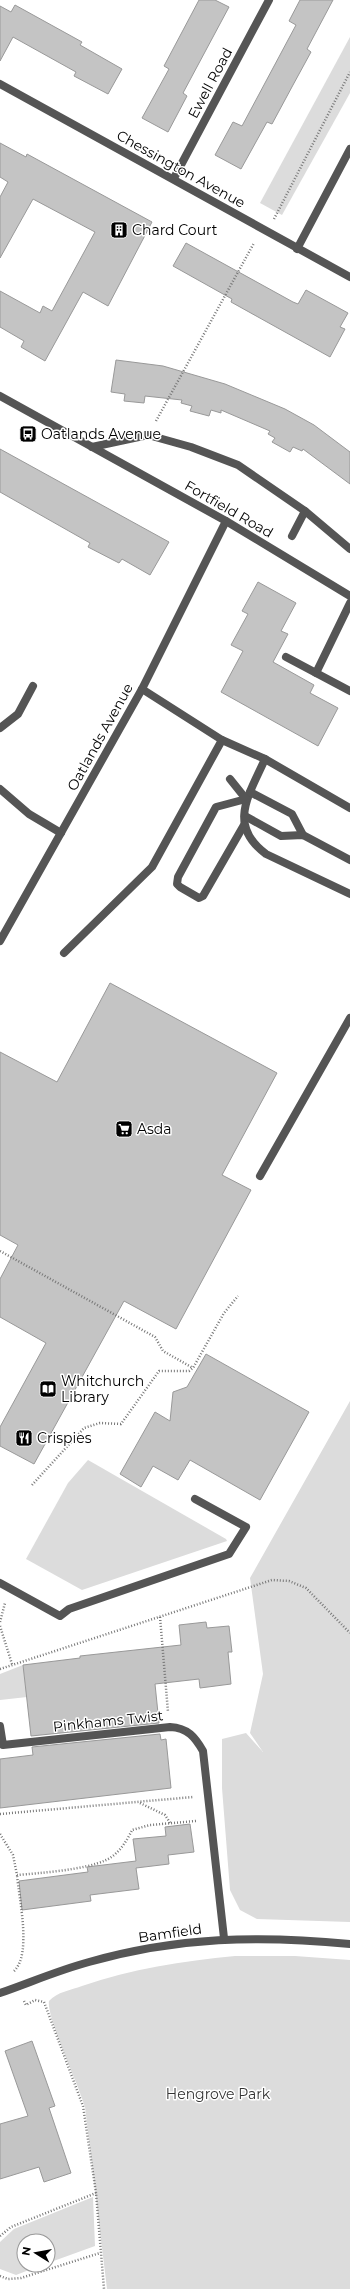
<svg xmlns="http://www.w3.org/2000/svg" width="350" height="2289" viewBox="0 0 350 2289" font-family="Montserrat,sans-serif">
  <rect width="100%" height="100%" fill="#fff"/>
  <g fill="#dcdcdc">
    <polygon points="350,37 350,93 282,215 260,203"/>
    <polygon points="350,1401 350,1922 257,1919 240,1910 230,1890 222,1788 222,1739 246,1733 263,1752 250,1733 263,1674 250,1578"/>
    <polygon points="88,1460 226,1539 227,1541 82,1590 26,1559 68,1483"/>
    <polygon points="23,1665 27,1697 0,1700 0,1674"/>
    <path d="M235,1956H295L350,1960V2289H107L85,2107C79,2086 46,2016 49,2001C57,1992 71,1990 82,1986C132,1969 182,1961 235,1956Z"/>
    <polygon points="93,2197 95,2246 48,2263 48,2241 24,2241 24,2265 42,2265 16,2275 0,2269 0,2242 14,2229"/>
  </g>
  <g fill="#c4c4c4" stroke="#999">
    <polygon points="199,0 215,0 229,7 183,93 187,96 168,132 142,118 169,69 164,66"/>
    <polygon points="300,0 333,0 307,49 311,52 293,85 272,124 267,122 241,169 215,155 233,122 242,126 296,25 289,21"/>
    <polygon points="15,5 82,42 80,45 122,69 108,94 74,76 76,72 13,37 0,61 0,6 11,12"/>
    <polygon points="0,143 26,157 27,154 152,222 108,306 83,292 45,361 21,347 24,341 0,327 0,291 40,313 43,306 52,311 95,232 33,199 0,258 0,197 8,182 0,177"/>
    <polygon points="186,243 293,302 298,304 306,290 348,313 340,327 345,329 330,357 231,302 232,299 173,266"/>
    <polygon points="116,360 163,366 225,384 285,409 314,425 350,452 350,484 303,449 302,451 293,447 290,452 272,442 275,438 268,434 270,431 221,410 221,413 211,410 209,416 190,411 192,406 181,403 182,400 145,396 144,403 124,401 125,394 111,392"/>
    <polygon points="0,449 169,542 150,575 122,559 119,563 88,547 90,543 0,492"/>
    <polygon points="258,582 296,603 281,631 288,634 273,662 314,685 310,693 338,708 318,746 221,692 243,651 231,645 248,614 242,611"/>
    <polygon points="110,983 277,1073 222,1175 251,1190 176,1329 124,1301 34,1464 0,1446 0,1427 46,1343 0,1317 0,1279 18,1245 0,1235 0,1052 57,1082"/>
    <polygon points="206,1354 309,1412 260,1500 190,1460 178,1480 153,1466 141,1487 120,1474 155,1412 170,1421 173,1392 187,1387"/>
    <polygon points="206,1622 207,1628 229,1626 232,1652 228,1652 231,1684 200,1688 199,1679 155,1684 159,1723 31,1736 23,1665 80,1658 80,1656 181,1645 179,1625"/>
    <polygon points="160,1734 161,1740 166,1739 171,1788 0,1808 0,1759 33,1755 32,1747"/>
    <polygon points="190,1824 194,1852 168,1855 169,1864 136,1868 139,1889 90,1895 91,1901 22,1910 19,1881 88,1872 87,1867 136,1861 133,1839 166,1836 165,1827"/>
    <polygon points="32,2041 55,2106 49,2108 71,2173 44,2182 39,2167 0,2179 0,2124 28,2116 5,2051"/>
  </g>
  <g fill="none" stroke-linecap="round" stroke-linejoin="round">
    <g stroke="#777" stroke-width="2.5" stroke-dasharray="1 2" stroke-linecap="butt">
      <polyline points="274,219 350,72"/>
      <polyline points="156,421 254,243"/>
      <polyline points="0,1251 155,1337 163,1351 193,1368"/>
      <polyline points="32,1485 84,1428 100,1423 121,1424 159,1371 189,1371 193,1368 224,1313 238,1296"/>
      <polyline points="160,1617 168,1712"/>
      <polyline points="0,1622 5,1603"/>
      <polyline points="0,1626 12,1664"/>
      <polyline points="0,1669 272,1580 289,1581 306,1588 350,1633"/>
      <polyline points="140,1803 165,1815 171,1824"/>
      <polyline points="0,1814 193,1797"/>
      <path d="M0,1834L13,1855L17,1875C40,1873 85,1870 106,1860C118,1855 127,1841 132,1830L150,1825L196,1821"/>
      <path d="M14,1971C32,1954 19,1899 17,1875"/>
      <polyline points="24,2001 26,2005 35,2000 44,2002 83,2106 96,2193 104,2289"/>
      <polyline points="0,2236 11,2227 96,2193"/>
      <polyline points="0,2276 8,2279 21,2278 100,2253"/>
    </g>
    <g stroke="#555" stroke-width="8">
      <polyline points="297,249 350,149"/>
      <polyline points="286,657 350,691"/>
      <polyline points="316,673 350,603"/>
      <polyline points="142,689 222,740 265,759 350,808"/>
      <polyline points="0,728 18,714 33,686"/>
      <path d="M265,759C249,795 227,825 266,854L350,894"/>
      <polyline points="230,779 246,799 216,807 178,877 177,884 180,887 199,898 203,896 244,825"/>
      <polyline points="0,789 29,814 61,833"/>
      <polyline points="250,792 292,814 303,835"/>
      <polyline points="245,816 281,836 303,835 350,860"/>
      <polyline points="64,953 152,867 222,740"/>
      <polyline points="260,1176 350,1018"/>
      <polyline points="0,1583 60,1616 69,1609 229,1554 246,1527 195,1499"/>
    </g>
    <g stroke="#555" stroke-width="8">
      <polyline points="0,84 350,277"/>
      <polyline points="174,178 269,0"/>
      <polyline points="92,447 148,435 191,447 238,465 305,511 350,549"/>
      <polyline points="292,536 305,511"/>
      <polyline points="0,941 142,689 226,521"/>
      <path d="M0,1726L3,1745L170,1727C188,1728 195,1737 203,1751L224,1938"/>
    </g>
    <g stroke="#555" stroke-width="8">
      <polyline points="0,396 226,521 350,596"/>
      <path d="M0,1993C29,1983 59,1970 89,1962C177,1937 259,1935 350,1944"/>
    </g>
  </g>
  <defs>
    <g id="building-square" transform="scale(0.9)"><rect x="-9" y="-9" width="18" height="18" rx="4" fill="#000" stroke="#fff"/><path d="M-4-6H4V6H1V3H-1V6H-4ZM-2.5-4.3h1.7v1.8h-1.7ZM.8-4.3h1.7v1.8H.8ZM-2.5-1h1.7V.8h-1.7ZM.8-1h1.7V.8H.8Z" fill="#fff"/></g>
    <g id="bus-square" transform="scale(0.9)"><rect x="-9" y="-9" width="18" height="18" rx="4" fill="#000" stroke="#fff"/><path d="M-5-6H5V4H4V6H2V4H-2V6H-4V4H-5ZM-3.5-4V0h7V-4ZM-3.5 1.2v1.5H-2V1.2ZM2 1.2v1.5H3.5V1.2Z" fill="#fff"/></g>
    <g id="supermarket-square" transform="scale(0.9)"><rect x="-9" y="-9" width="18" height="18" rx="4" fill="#000" stroke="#fff"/><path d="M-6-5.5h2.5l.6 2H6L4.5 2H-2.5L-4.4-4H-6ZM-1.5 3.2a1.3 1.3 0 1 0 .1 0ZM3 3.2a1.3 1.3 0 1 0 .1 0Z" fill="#fff"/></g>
    <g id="library-square" transform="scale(0.9)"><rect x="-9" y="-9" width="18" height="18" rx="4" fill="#000" stroke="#fff"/><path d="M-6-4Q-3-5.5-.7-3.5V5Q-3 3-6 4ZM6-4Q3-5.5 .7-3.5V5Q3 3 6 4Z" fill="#fff"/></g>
    <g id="restaurant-square" transform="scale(0.9)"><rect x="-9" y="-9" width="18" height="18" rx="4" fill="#000" stroke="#fff"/><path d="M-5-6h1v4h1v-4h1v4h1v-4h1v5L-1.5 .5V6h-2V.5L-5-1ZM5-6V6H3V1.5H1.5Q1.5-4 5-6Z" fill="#fff"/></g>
  </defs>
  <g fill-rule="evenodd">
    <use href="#building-square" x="119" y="230"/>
    <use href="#bus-square" x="28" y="434"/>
    <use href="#supermarket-square" x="124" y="1129"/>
    <use href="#library-square" x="48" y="1389"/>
    <use href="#restaurant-square" x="24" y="1438"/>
  </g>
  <g text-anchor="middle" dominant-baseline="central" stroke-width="3" stroke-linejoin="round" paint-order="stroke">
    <g font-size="14" fill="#000" stroke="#fff">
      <text transform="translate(210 83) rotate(-62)">Ewell Road</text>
      <text transform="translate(181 169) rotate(29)">Chessington Avenue</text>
      <text transform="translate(229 509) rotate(30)">Fortfield Road</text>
      <text transform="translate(100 737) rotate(-61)">Oatlands Avenue</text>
      <text transform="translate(108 1721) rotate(-6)">Pinkhams Twist</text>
      <text transform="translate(170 1933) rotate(-8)">Bamfield</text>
    </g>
    <g font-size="14" fill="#000" stroke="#fff" text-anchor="start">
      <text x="132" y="230">Chard Court</text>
      <text x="41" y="434">Oatlands Avenue</text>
      <text x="137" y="1129">Asda</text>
      <text x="61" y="1381">Whitchurch<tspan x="61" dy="16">Library</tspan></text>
      <text x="37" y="1438">Crispies</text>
    </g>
    <g font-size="14" fill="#333" stroke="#fff">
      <text x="218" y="2094">Hengrove Park</text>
    </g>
  </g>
  <g transform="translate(36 2253) rotate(281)"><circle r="19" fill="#ffffff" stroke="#999999"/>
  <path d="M0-3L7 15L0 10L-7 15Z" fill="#000000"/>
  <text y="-6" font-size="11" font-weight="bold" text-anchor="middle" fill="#000000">N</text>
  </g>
</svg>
